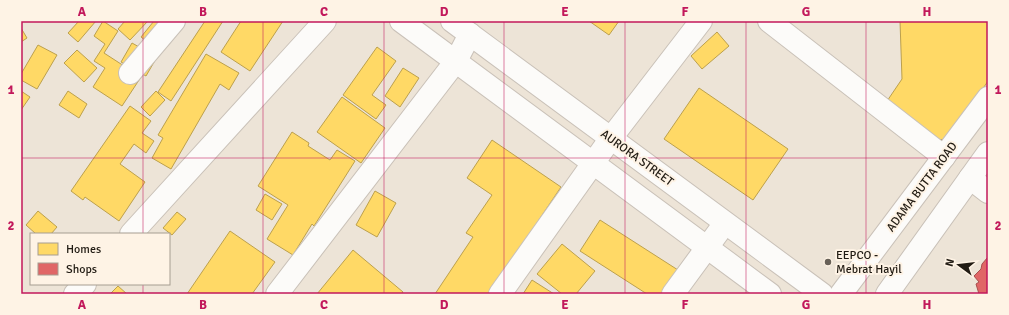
<svg xmlns="http://www.w3.org/2000/svg" width="1009" height="315" viewBox="0 0 1009 315" font-family="Signika,sans-serif">
  <rect width="100%" height="100%" fill="#ede4d7"/>
  <g fill="#ffd966" stroke="#bca04d">
    <polygon points="79,21 96,21 78,42 68,33"/>
    <polygon points="103,21 118,31 104,53 141,77 122,106 93,87 105,68 94,61 105,44 94,36"/>
    <polygon points="125,21 148,21 130,40 118,29"/>
    <polygon points="154,21 171,21 158,50 141,37"/>
    <polygon points="205,21 223,21 171,101 158,92"/>
    <polygon points="241,21 283,21 250,71 221,52"/>
    <polygon points="589,21 619,21 609,35"/>
    <polygon points="900,21 988,21 988,81 949,139 933,140 883,107 902,79"/>
    <polygon points="21,28 27,38 21,42"/>
    <polygon points="717,32 729,46 702,69 691,56"/>
    <polygon points="132,43 157,57 146,76 121,62"/>
    <polygon points="38,45 57,55 37,89 21,80 21,74"/>
    <polygon points="377,47 396,61 372,95 386,105 376,119 343,95"/>
    <polygon points="77,50 97,68 84,82 64,63"/>
    <polygon points="206,54 239,73 229,90 220,84 171,169 152,158 163,138 158,135"/>
    <polygon points="403,68 419,78 400,107 385,96"/>
    <polygon points="699,88 788,149 753,200 664,139"/>
    <polygon points="21,91 30,97 21,110"/>
    <polygon points="68,91 87,104 79,118 59,105"/>
    <polygon points="156,91 165,100 150,116 141,107"/>
    <polygon points="342,97 385,128 361,163 317,132"/>
    <polygon points="130,106 151,121 142,133 154,141 146,153 134,144 120,164 145,182 119,221 85,197 83,200 71,191"/>
    <polygon points="292,132 309,143 308,146 330,160 337,150 355,161 314,226 312,224 293,255 267,239 288,205 258,186"/>
    <polygon points="492,140 561,187 510,263 498,294 435,294 473,237 466,233 492,195 467,178"/>
    <polygon points="375,191 396,203 377,237 356,225"/>
    <polygon points="265,194 282,204 272,220 256,210"/>
    <polygon points="38,211 57,227 51,234 36,234 26,225"/>
    <polygon points="177,212 186,219 172,235 163,228"/>
    <polygon points="600,220 678,270 663,294 647,294 580,251"/>
    <polygon points="230,231 275,262 252,294 187,294"/>
    <polygon points="562,244 595,271 576,294 562,294 537,274"/>
    <polygon points="353,250 403,292 402,294 317,294"/>
    <polygon points="532,280 554,294 523,294"/>
    <polygon points="118,286 127,294 110,294"/>
  </g>
  <polygon fill="#e06666" stroke="#a7504d" points="988,257 988,294 979,294 976,284 979,282 974,276 981,269 982,264"/>
  <g fill="none" stroke-linecap="round" stroke-linejoin="round">
    <g stroke="#c9c1b8" stroke-width="24">
      <g id="minor">
        <polyline points="769,21 944,157"/>
        <polyline points="130,73 174,21"/>
        <polyline points="970,178 988,192"/>
        <polyline points="131,234 325,21"/>
        <polyline points="75,294 85,284"/>
        <polyline points="277,294 456,61 470,34"/>
        <polyline points="500,294 611,138 701,21"/>
        <polyline points="673,294 725,223"/>
        <polyline points="841,294 988,98"/>
        <polyline points="887,294 988,153"/>
      </g>
    </g>
    <g stroke="#c9c1b8" stroke-width="24">
      <g id="major">
        <polyline points="401,21 770,294"/>
        <polyline points="452,21 822,294"/>
      </g>
    </g>
    <use href="#minor" stroke="#fcfbf9" stroke-width="22"/>
    <use href="#major" stroke="#fcfbf9" stroke-width="22"/>
  </g>
  <path fill="none" stroke="#c2185b" stroke-width="1" stroke-opacity="0.55" d="M143,21V234M263,21V294M384,21V294M504,21V294M625,21V294M746,21V294M866,21V294M21,158H988M143,284V294"/>
  <circle fill="#686158" stroke="#fef3e5" stroke-width="1.5" cx="828" cy="262" r="4"/>
  <g text-anchor="middle" dominant-baseline="central" stroke-width="4" stroke-linejoin="round" paint-order="stroke">
    <g font-size="12" fill="#211b13" stroke="#fef3e5">
      <text transform="translate(637 158) rotate(36)">AURORA STREET</text>
      <text transform="translate(922 187) rotate(-53)">ADAMA BUTTA ROAD</text>
    </g>
    <g font-size="12" fill="#211b13" stroke="#fef3e5" text-anchor="start">
      <text x="836" y="255">EEPCO -<tspan x="836" dy="14">Mebrat Hayil</tspan></text>
    </g>
  </g>
  <rect width="1009" height="315" fill="none" stroke="#fef3e5" stroke-width="44"/>
  <rect x="30" y="233" width="140" height="52" fill="#fef3e5" stroke="#a69d91"/>
  <rect x="38" y="243" width="20" height="12" fill="#ffd966" stroke="#a69d91"/>
  <text x="66" y="253" font-size="12" fill="#211b13">Homes</text>
  <rect x="38" y="263" width="20" height="12" fill="#e06666" stroke="#a69d91"/>
  <text x="66" y="273" font-size="12" fill="#211b13">Shops</text>
  <g transform="translate(959 265) rotate(285)" stroke="#fef3e5" stroke-width="3" paint-order="stroke">
  <path d="M0-3L7 15L0 10L-7 15Z" fill="#211b13"/>
  <text y="-6" font-size="11" font-weight="bold" text-anchor="middle" fill="#211b13">N</text>
  </g>
  <rect x="22" y="22" width="965" height="271" fill="none" stroke="#c2185b" stroke-width="1.5"/>
  <g font-size="13" text-anchor="middle" font-weight="bold" fill="#c2185b">
    <text x="82" y="16">A</text>
    <text x="203" y="16">B</text>
    <text x="324" y="16">C</text>
    <text x="444" y="16">D</text>
    <text x="565" y="16">E</text>
    <text x="685" y="16">F</text>
    <text x="806" y="16">G</text>
    <text x="927" y="16">H</text>
    <text x="11" y="94">1</text>
    <text x="998" y="94">1</text>
    <text x="11" y="230">2</text>
    <text x="998" y="230">2</text>
    <text x="82" y="309">A</text>
    <text x="203" y="309">B</text>
    <text x="324" y="309">C</text>
    <text x="444" y="309">D</text>
    <text x="565" y="309">E</text>
    <text x="685" y="309">F</text>
    <text x="806" y="309">G</text>
    <text x="927" y="309">H</text>
  </g>
</svg>
